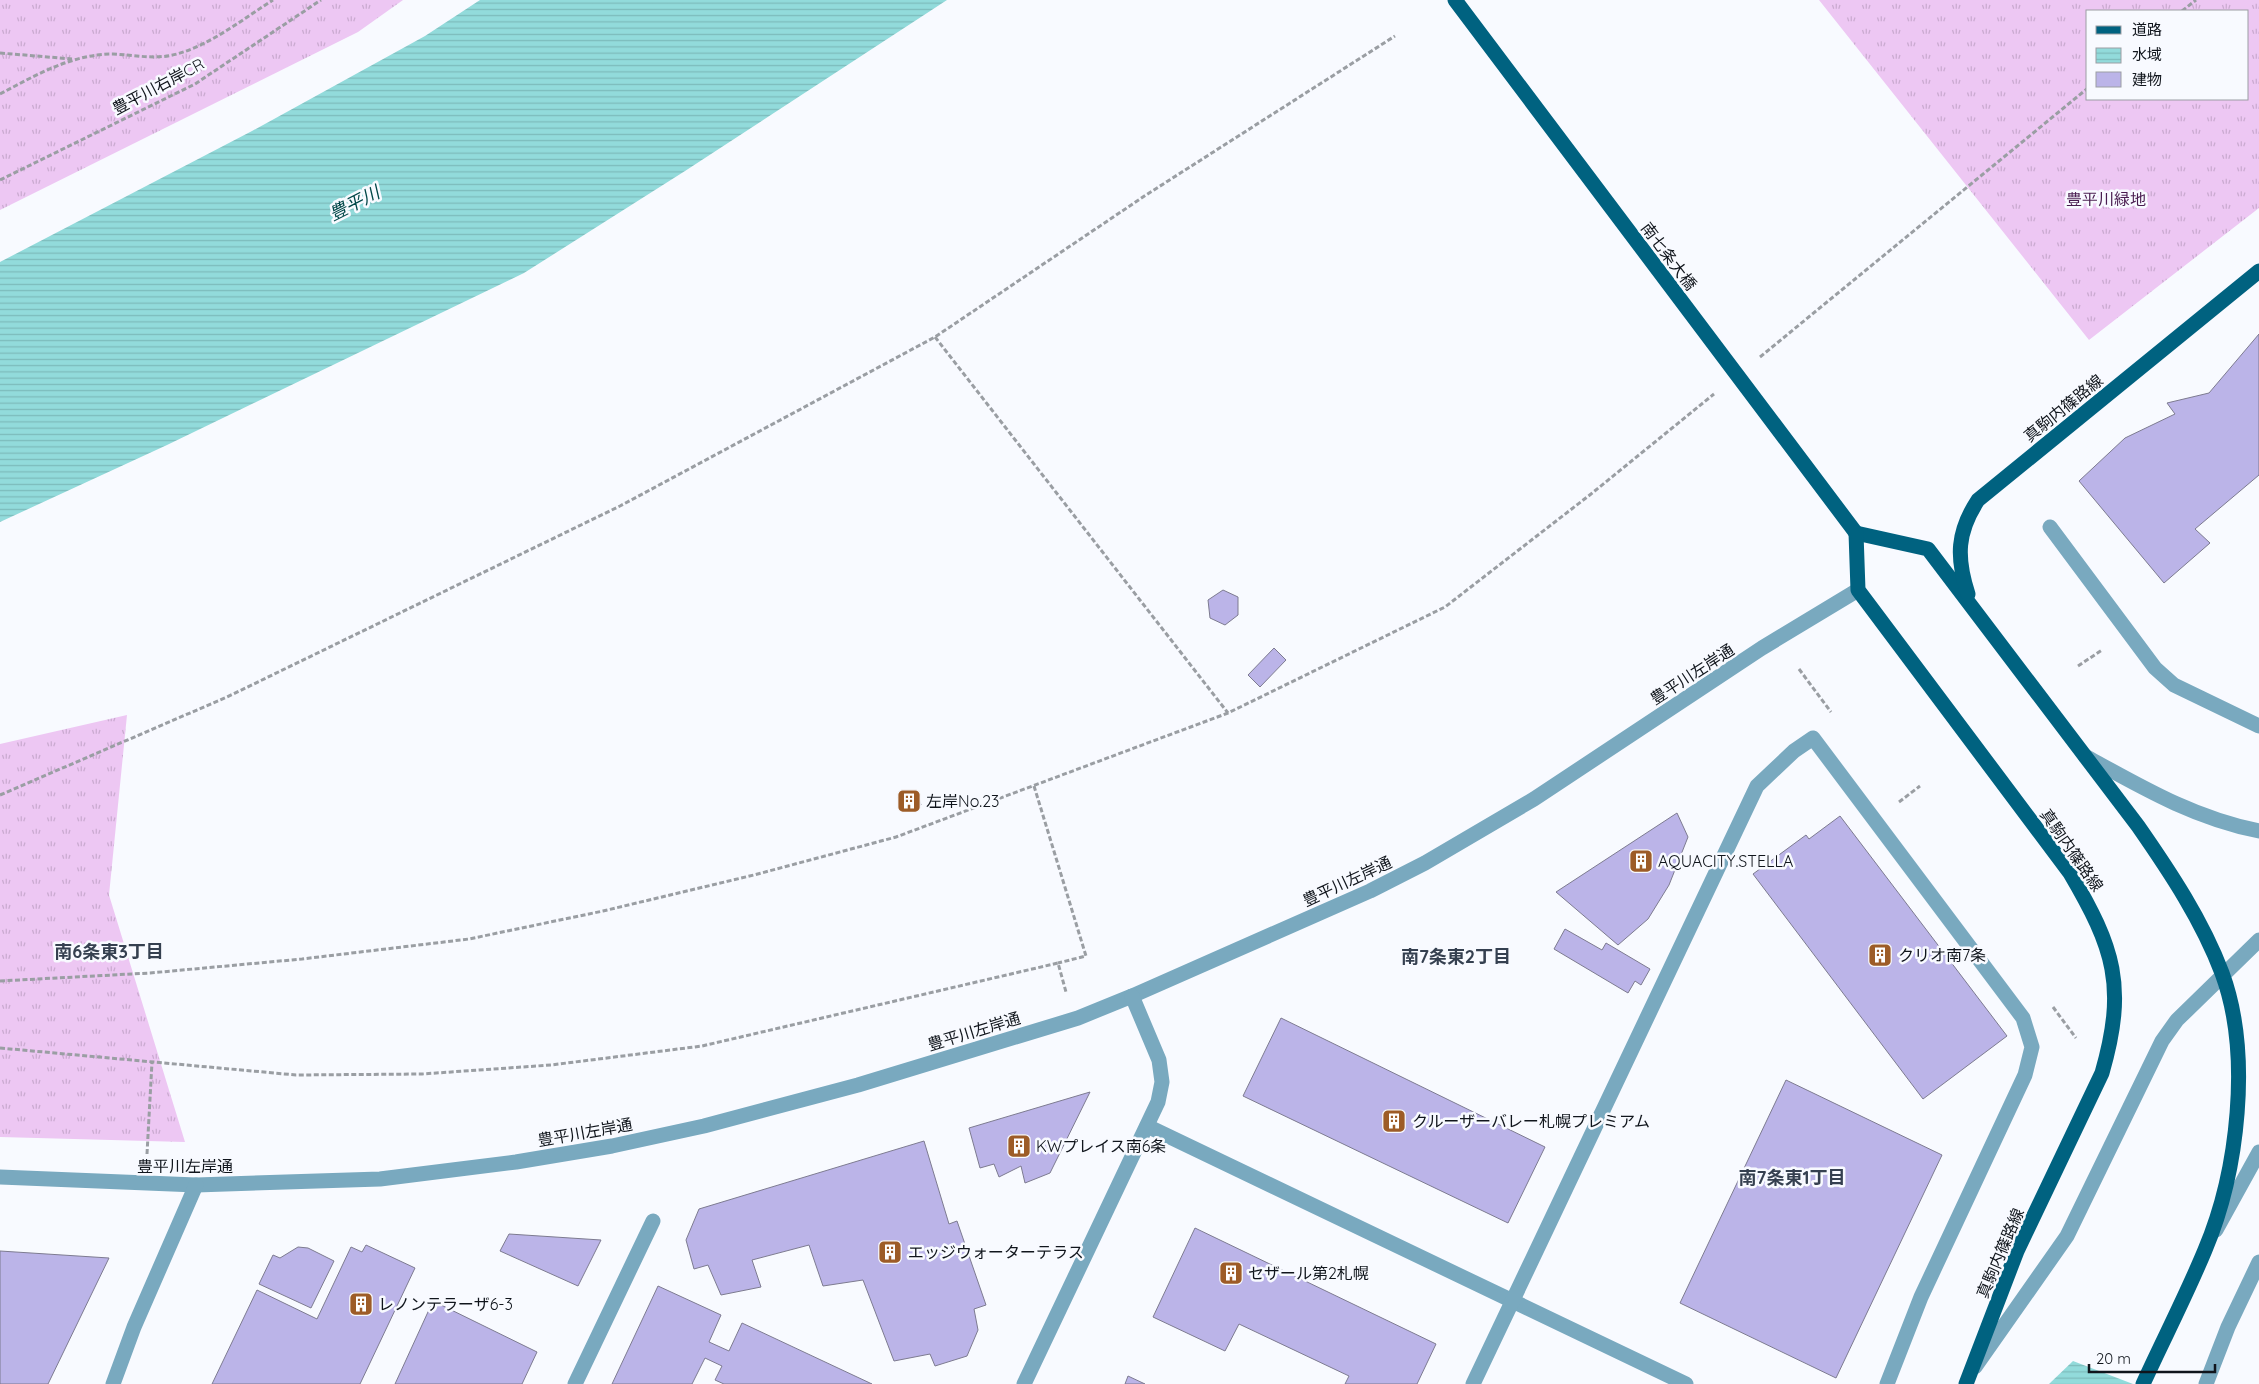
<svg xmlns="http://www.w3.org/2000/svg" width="2259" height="1384" viewBox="0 0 2259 1384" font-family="Quicksand,'Noto Sans JP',sans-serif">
  <defs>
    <pattern id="grass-tufts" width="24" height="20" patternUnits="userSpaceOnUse" patternTransform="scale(1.25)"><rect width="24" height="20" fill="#edc7f3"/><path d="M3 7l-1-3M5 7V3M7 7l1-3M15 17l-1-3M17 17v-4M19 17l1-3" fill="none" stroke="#caaad0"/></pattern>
    <pattern id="water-rules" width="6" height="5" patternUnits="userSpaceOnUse" patternTransform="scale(1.25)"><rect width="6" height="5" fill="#92dbdb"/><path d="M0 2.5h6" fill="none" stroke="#7dbbbb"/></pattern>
  </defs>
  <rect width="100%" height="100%" fill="#f8faff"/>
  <g fill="url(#grass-tufts)" fill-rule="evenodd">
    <polygon points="0,0 403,0 358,32 0,210"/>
    <path d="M1819,0H2259V208L2089,340ZM2088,11H2248V99H2088Z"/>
    <polygon points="127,715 109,895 185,1142 0,1137 0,744"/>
  </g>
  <g fill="url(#water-rules)">
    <polygon points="480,0 947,0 685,171 524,273 167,445 0,522 0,262 252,131 425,36"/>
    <polygon points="2073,1361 2133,1384 2049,1384"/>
  </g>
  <g fill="#bbb4e8" stroke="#7d7b90">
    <polygon points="2259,334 2259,475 2195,529 2210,543 2164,583 2079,481 2125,438 2175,414 2167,403 2209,393"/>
    <polygon points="1223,590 1238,597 1238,615 1225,625 1210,618 1208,600"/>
    <polygon points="1274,648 1286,660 1260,687 1248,675"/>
    <polygon points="917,792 921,805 902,810 898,797"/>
    <polygon points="1677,813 1688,837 1669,885 1648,919 1618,945 1556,892"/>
    <polygon points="1840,816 2007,1036 1923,1099 1753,874 1806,835 1809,839"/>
    <polygon points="1565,929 1602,950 1606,943 1650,969 1641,985 1635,981 1628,993 1554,949"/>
    <polygon points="1281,1018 1545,1147 1508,1223 1243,1096"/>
    <polygon points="1786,1080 1942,1155 1836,1378 1680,1303"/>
    <polygon points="1090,1092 1050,1173 1025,1183 1021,1166 999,1177 994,1164 980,1168 969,1128"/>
    <polygon points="924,1141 949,1224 957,1221 986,1305 974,1309 978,1330 967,1356 935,1366 930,1354 894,1361 863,1280 823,1286 809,1245 752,1260 761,1287 721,1295 708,1265 694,1269 686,1240 699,1209"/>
    <polygon points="1195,1228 1436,1344 1417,1384 1345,1384 1349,1376 1239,1324 1225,1351 1153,1317"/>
    <polygon points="509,1234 601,1240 578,1286 500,1251"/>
    <polygon points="366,1245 415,1268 360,1384 212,1384 257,1290 317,1319 351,1247 362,1252"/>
    <polygon points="298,1247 308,1248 334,1261 311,1308 259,1284 273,1255 280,1258"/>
    <polygon points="0,1251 109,1258 48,1384 0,1384"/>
    <polygon points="658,1286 721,1315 709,1342 729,1351 742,1323 872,1384 724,1384 715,1380 722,1366 705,1358 692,1384 612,1384"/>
    <polygon points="433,1301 537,1352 522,1384 395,1384"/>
    <polygon points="1128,1376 1145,1384 1125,1384"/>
  </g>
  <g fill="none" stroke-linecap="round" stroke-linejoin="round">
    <g stroke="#9a9ea3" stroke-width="3" stroke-dasharray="5 2.5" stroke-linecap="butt">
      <polyline points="2182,11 2196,0"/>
      <polyline points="0,53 72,59"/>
      <path d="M0,94C36,75 72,54 113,54C136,55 155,60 177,54C212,44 243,19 273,0"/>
      <polyline points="0,180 195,84 321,0"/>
      <polyline points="935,337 1228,713"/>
      <polyline points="1760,357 2088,88"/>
      <polyline points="2078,666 2102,650"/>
      <polyline points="1799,669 1831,712"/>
      <polyline points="1034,786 1086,956 1058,963"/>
      <polyline points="0,795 227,697 620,506 935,337 1146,195 1395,36"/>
      <polyline points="1899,802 1920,786"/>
      <polyline points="0,981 150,973 302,959 469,939 603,911 754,875 896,837 1228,713 1445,607 1591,494 1714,394"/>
      <polyline points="2053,1007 2076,1038"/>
      <polyline points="0,1048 296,1075 422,1074 551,1065 702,1046 1058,963 1066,992"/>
      <polyline points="147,1154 152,1062"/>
    </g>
    <g stroke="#79a9bf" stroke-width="15">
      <polyline points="2050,527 2155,668 2174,685 2259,726"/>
      <path d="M2085,756C2143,788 2194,818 2259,831"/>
      <polyline points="1147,1126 1686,1384"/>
      <polyline points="0,1177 196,1185 380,1179 516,1162 612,1146 704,1126 858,1085 1078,1018 1132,996 1370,891 1425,863 1534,799 1762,648 1858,590"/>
      <polyline points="2216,1230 2259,1152"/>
      <polyline points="1975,1367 2067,1236 2162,1041 2177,1020 2259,940"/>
      <polyline points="113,1384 134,1327 196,1185"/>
      <polyline points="575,1384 653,1221"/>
      <polyline points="1024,1384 1158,1102 1162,1082 1159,1060 1132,996"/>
      <polyline points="1473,1384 1757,786 1794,751 1813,738 2023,1018 2032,1047 2025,1075 1921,1297 1887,1384"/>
      <polyline points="2206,1384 2228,1327 2259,1262"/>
    </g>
    <g stroke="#006280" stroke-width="15">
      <polyline points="1455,0 1856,533"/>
      <path d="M1856,533L1928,549L2138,826C2170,872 2202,920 2222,973C2252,1054 2238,1172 2205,1250C2186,1296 2163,1340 2143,1384"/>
      <path d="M1856,533L1858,590L2070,873C2114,948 2127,986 2102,1073L2017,1251L1966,1384"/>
      <path d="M1968,594C1956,557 1957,532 1978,500L2259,271"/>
    </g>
  </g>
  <defs>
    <g id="building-square" transform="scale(1.25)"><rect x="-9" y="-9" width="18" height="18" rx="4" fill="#9d5c27" stroke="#f8faff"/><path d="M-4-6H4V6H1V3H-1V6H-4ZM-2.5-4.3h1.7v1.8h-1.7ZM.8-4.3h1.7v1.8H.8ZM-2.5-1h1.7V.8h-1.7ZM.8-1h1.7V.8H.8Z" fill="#fff"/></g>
  </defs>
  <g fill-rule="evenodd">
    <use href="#building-square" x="909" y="801"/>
    <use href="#building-square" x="1641" y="861"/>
    <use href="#building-square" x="1880" y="955"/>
    <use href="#building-square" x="1394" y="1121"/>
    <use href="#building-square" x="1019" y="1146"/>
    <use href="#building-square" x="890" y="1252"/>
    <use href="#building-square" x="1231" y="1273"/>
    <use href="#building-square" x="361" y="1304"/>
  </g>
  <g text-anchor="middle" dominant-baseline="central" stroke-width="5" stroke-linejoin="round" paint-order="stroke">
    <g font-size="16" fill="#10151c" stroke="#f8faff">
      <text transform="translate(158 86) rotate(-28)">豊平川右岸CR</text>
      <text transform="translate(1669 256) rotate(53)">南七条大橋</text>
      <text transform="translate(2063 408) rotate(-39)">真駒内篠路線</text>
      <text transform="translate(1692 674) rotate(-33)">豊平川左岸通</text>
      <text transform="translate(2072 850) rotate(55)">真駒内篠路線</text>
      <text transform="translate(1347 881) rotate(-25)">豊平川左岸通</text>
      <text transform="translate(974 1031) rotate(-17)">豊平川左岸通</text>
      <text transform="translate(585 1132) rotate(-10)">豊平川左岸通</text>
      <text x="185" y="1166">豊平川左岸通</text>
      <text transform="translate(2000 1253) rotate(-67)">真駒内篠路線</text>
    </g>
    <g font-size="16" fill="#491c50" stroke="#f8faff">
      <text x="2106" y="199">豊平川緑地</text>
    </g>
    <g font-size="16" fill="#10151c" stroke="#f8faff" text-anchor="start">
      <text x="926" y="801">左岸No.23</text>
      <text x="1658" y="861">AQUACITY.STELLA</text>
      <text x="1898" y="955">クリオ南7条</text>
      <text x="1412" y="1121">クルーザーバレー札幌プレミアム</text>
      <text x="1036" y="1146">KWプレイス南6条</text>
      <text x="908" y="1252">エッジウォーターテラス</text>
      <text x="1248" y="1273">セザール第2札幌</text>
      <text x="378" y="1304">レノンテラーザ6-3</text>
    </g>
    <g font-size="18" font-style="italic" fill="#004748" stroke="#f8faff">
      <text transform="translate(354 203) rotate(-27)">豊平川</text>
    </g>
    <g font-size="18" font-weight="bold" fill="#354050" stroke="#f8faff">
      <text x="109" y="951">南6条東3丁目</text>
      <text x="1456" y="956">南7条東2丁目</text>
      <text x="1792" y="1177">南7条東1丁目</text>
    </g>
  </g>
  <rect x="2086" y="10" width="162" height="90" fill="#f8faff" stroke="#9b9ea4"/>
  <rect x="2096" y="26" width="25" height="8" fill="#006280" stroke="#9b9ea4"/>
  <text x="2132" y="35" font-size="15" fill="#10151c">道路</text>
  <rect x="2096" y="48" width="25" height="15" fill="url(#water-rules)" stroke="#9b9ea4"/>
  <text x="2132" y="60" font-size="15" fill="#10151c">水域</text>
  <rect x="2096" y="72" width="25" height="15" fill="#bbb4e8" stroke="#9b9ea4"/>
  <text x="2132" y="85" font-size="15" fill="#10151c">建物</text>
  <path d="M2089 1364v8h126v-8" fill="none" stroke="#10151c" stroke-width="2.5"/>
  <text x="2096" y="1364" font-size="15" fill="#10151c" stroke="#f8faff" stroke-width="4" paint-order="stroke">20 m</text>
</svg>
